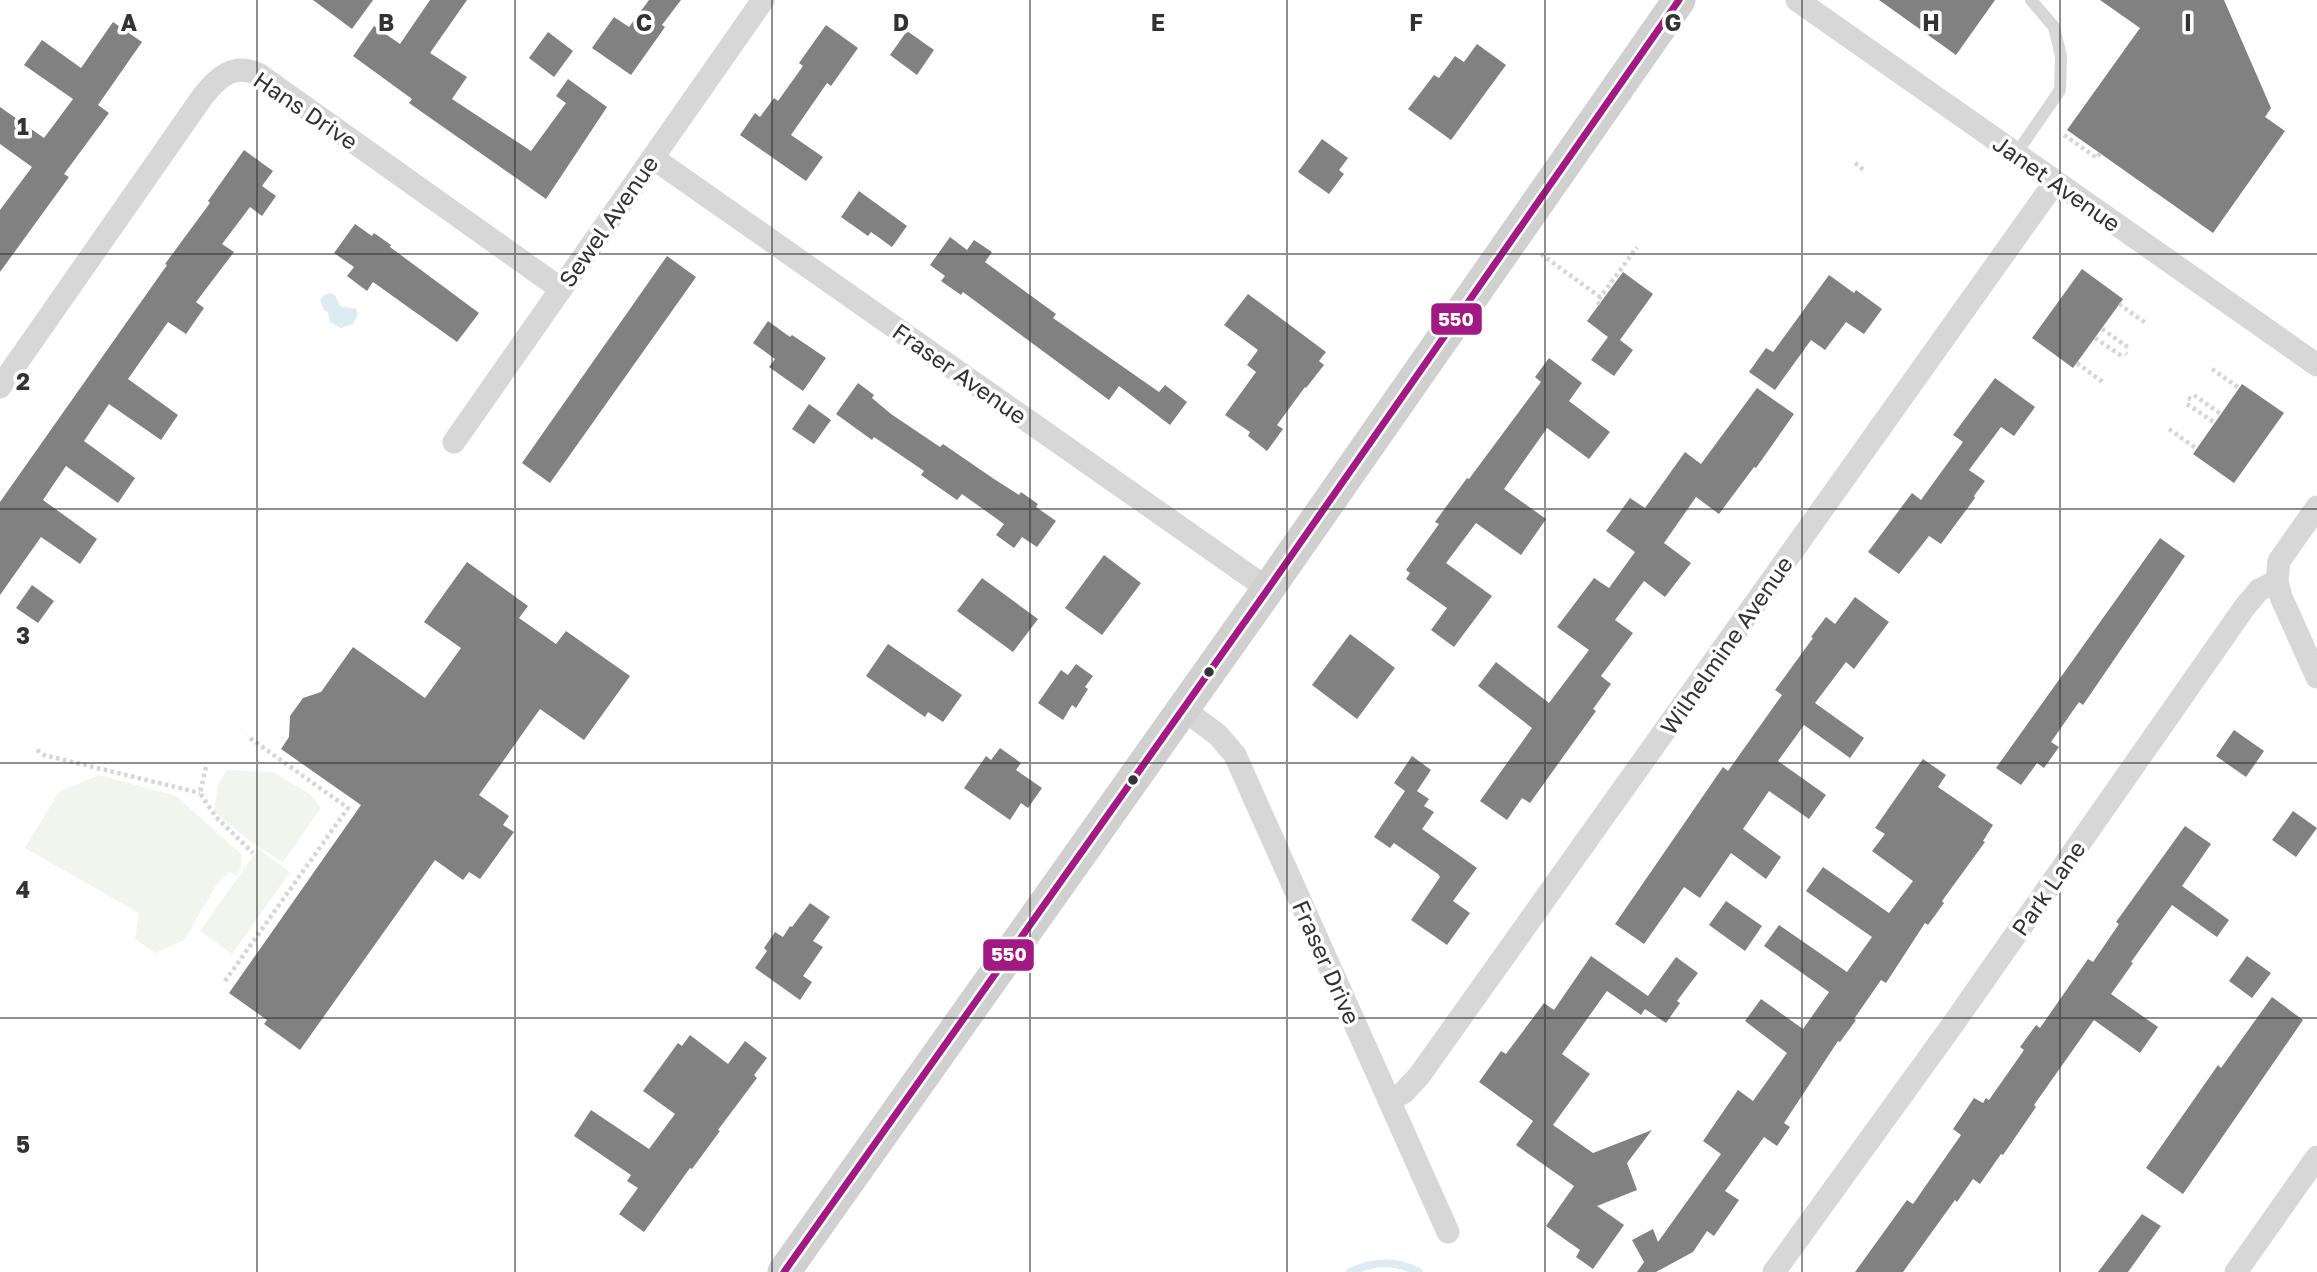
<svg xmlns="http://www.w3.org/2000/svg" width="2317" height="1272" viewBox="0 0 2317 1272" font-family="'Golos Text',sans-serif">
  <rect width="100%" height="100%" fill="#fff"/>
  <g fill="#f1f5ed">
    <polygon points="227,770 273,772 311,795 321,808 283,862 251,842 214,812 218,784"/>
    <polygon points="99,775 176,796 241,854 241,868 236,876 230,872 218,882 184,940 155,953 135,939 139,913 25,848 59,792"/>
    <polygon points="258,849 290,872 232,954 200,931"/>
  </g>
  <polygon fill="#ddebf3" points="329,293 335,295 340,306 356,309 358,314 353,324 341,328 330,322 328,312 324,310 320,300 324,295"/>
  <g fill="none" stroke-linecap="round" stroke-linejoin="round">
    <path stroke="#ddebf3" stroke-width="8" d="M1350,1272C1374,1261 1394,1260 1419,1272"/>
  </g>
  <g fill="#818181">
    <polygon points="313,0 373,0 352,29"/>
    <polygon points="430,0 467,0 430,53 467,77 452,99 531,151 566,103 556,96 568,79 607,107 546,199 409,103 412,99 353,56 374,26 400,44"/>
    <polygon points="649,0 681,0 662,25 665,27 631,75 592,48 614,17 629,27"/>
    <polygon points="1879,0 1995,0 1956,55"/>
    <polygon points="2100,0 2224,0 2271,108 2265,117 2285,131 2213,233 2067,130 2140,28"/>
    <polygon points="113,22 142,42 98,105 109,113 64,174 69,177 0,272 0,210 32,167 0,144 0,107 44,138 73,99 24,65 42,40 81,68"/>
    <polygon points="826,25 858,48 831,86 827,83 791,135 823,157 806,181 740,135 755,113 760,117 774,98 778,101 803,66 799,63"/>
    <polygon points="907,31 934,50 917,75 890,55"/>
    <polygon points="548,32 573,51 554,77 529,58"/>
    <polygon points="1477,44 1506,65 1451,140 1408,109 1434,75 1439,78 1455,56 1464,62"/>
    <polygon points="1322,139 1348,158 1339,170 1344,174 1329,194 1298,172"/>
    <polygon points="244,150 273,171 262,186 276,196 262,216 250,207 222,244 234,252 196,302 204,308 186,334 168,322 128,379 178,415 161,440 109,404 84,441 135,478 118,503 66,466 43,500 97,539 80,564 41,537 0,595 0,502 167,265 165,264 210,203 208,201"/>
    <polygon points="859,191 907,226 892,247 871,232 868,236 841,217"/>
    <polygon points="355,224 372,236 374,233 391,245 390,247 479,313 457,342 373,282 367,291 347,276 354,267 334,253"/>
    <polygon points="950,237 967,250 974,240 992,252 985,262 1056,314 1053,318 1159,392 1165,385 1187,402 1170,425 1119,386 1109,400 963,292 961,295 941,281 945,276 930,265"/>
    <polygon points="667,256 696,277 550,483 522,463"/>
    <polygon points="2082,269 2123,299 2073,368 2032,338"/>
    <polygon points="1623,272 1653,294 1620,340 1633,350 1614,376 1591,360 1608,337 1587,321"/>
    <polygon points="1829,275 1854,293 1856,290 1882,309 1864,334 1846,322 1825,350 1811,340 1775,390 1749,372 1766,348 1773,352"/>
    <polygon points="1248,294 1326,352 1319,361 1324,365 1306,388 1305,387 1277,425 1283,429 1267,451 1248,436 1250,432 1225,415 1256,372 1247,365 1258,350 1224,325"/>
    <polygon points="768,321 790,337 792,335 826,358 803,391 769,367 775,359 753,343"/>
    <polygon points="1549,358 1582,383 1569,401 1610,432 1589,459 1547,428 1504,489 1546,519 1521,555 1476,523 1446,563 1492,596 1454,647 1431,630 1447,608 1406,579 1410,573 1406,570 1439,524 1435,522 1467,478 1469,479 1541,382 1535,377"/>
    <polygon points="1995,378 2035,407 2014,436 2001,427 1969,470 1985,481 1974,496 1975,498 1941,544 1929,536 1899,574 1868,552 1912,493 1921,500 1963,442 1953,435"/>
    <polygon points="858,383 874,395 872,398 891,414 940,447 943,444 994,479 1019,495 1021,492 1038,504 1036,507 1056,521 1037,547 1022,537 1014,548 996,535 1004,524 962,494 957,500 921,475 924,471 874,437 872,440 836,414"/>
    <polygon points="2242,384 2284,413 2234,483 2193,454"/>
    <polygon points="1757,388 1794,414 1756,468 1754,467 1719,514 1696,497 1664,543 1691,563 1665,597 1644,581 1615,620 1633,633 1601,676 1611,684 1593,709 1596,711 1530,803 1522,798 1507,820 1480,801 1532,728 1478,686 1496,662 1549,703 1589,650 1557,627 1594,578 1609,588 1635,552 1606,531 1630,498 1645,508 1685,452 1701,464"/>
    <polygon points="809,404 831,420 814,444 792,429"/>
    <polygon points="2160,538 2185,556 2083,705 2079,702 2051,742 2059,747 2044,768 2037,763 2021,785 1996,768"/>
    <polygon points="1104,555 1141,583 1102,635 1065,608"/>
    <polygon points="467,562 528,606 519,618 556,644 566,631 630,676 584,740 540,709 479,795 509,816 503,825 514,832 480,879 469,872 463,880 435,860 300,1050 264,1024 267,1020 229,993 361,805 281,749 289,737 290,716 303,698 321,692 353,647 425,698 461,648 424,622"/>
    <polygon points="982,578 1038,619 1013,652 957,611"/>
    <polygon points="32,585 54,601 38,623 16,608"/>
    <polygon points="1855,597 1889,622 1854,669 1846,662 1815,703 1864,738 1850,758 1804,725 1778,761 1826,795 1809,819 1769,791 1743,829 1781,857 1766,879 1731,853 1700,898 1684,887 1644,944 1615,924 1723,767 1728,771 1782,695 1775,690 1813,638 1811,637 1826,617 1835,624"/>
    <polygon points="1350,634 1395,668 1357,719 1312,685"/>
    <polygon points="888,644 962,695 943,722 928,712 925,717 866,676"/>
    <polygon points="1076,664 1093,676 1085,687 1088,689 1076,708 1072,705 1063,720 1038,703 1061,670 1068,675"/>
    <polygon points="2234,730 2264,751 2246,777 2216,756"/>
    <polygon points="1000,748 1021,763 1016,770 1042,788 1028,808 1021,803 1010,820 964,788 986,756 991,760"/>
    <polygon points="1412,756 1431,770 1417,791 1429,799 1424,806 1434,812 1422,829 1477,868 1453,901 1470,913 1447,945 1411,920 1440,877 1438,874 1394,843 1390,848 1374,837 1405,791 1394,783"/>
    <polygon points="1923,759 1946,775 1938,787 1993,825 1983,841 1985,842 1942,901 1944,903 1928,925 1925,923 1886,983 1881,980 1854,1019 1856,1020 1840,1042 1838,1041 1784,1123 1790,1127 1777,1146 1764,1137 1725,1191 1739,1200 1714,1236 1707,1231 1693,1252 1656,1272 1637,1272 1644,1262 1632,1240 1653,1229 1658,1242 1721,1154 1703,1141 1738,1090 1753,1101 1787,1053 1745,1021 1761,999 1803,1029 1829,992 1764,946 1779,925 1847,972 1872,937 1806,891 1823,867 1889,913 1913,881 1872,851 1885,834 1875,828"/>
    <polygon points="2293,811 2317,828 2296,857 2272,840"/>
    <polygon points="2185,826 2211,844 2182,886 2229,920 2217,937 2172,905 2131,962 2133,963 2111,994 2158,1027 2140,1053 2094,1020 2034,1105 2036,1107 2003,1155 2001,1154 1980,1184 1973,1179 1957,1202 1955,1200 1903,1272 1855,1272 1907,1200 1913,1204 1961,1135 1953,1129 1974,1098 1983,1103 1986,1098 1989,1100 2024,1050 2020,1047 2036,1025 2040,1028 2088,959 2093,962 2119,924 2116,922"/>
    <polygon points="1726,901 1762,926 1745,951 1709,925"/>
    <polygon points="810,903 830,917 813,941 823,947 803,976 812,982 800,1000 755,968 767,951 764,948 775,932 783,937 790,926 792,927"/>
    <polygon points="1591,956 1648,996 1676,957 1698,973 1677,1001 1680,1003 1666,1023 1645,1009 1641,1015 1607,991 1562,1054 1590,1074 1553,1125 1593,1153 1652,1130 1627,1163 1637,1190 1597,1206 1624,1225 1593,1269 1576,1257 1580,1250 1546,1226 1574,1186 1516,1145 1533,1121 1479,1082 1501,1051 1506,1054 1544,1003 1554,1010"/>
    <polygon points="2247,956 2271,973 2252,998 2229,981"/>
    <polygon points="2272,997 2303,1020 2183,1194 2146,1168 2218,1065 2221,1068"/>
    <polygon points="690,1035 728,1064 745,1041 767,1058 754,1075 757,1078 718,1130 720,1131 692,1169 690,1168 644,1232 619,1214 638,1188 627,1181 631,1175 574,1136 591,1110 649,1149 675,1114 643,1091 678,1043 682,1046"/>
    <polygon points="2142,1214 2161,1226 2128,1272 2098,1272"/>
  </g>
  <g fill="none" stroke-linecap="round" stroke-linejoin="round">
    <g stroke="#d6d6d6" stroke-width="4.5" stroke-dasharray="3.5 3.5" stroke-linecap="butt">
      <polyline points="2064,135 2097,158 2100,153"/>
      <polyline points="1855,163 1864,170 1862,172"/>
      <polyline points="1541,254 1600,297"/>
      <polyline points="1600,304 1597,302 1637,247"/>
      <polyline points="2119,304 2147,324"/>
      <polyline points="2102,329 2129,348"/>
      <polyline points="2095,338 2123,357"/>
      <polyline points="2126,353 2127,354"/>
      <polyline points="2077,363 2104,383"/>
      <polyline points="2212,369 2239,388"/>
      <polyline points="2194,395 2221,414"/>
      <polyline points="2188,398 2191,399"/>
      <polyline points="2187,404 2215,423"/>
      <polyline points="2169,429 2197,449"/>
      <polyline points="37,750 44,755 200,793"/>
      <polyline points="206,767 200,793 216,817 253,853"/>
      <polyline points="225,981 348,808 247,736"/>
    </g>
    <polyline stroke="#d7d7d7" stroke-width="12" points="2016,154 2060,90 2061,56 2054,27 2031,0"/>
    <g stroke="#d7d7d7" stroke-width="23">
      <polyline points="1797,0 2317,365"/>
      <polyline points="653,158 1268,589"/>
      <path d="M0,387L203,96C218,77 234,63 258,74L561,289"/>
      <polyline points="454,442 763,0"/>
      <polyline points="2277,581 2281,597 2317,677"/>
      <polyline points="1183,709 1218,735 1235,755 1448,1232"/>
      <polyline points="1389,1100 1403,1093 1419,1076 2055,182"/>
      <polyline points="1774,1272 1956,1020 2244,608 2259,590 2277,581 2279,561 2317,507"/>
      <polyline points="2236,1272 2317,1157"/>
    </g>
    <polyline stroke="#d0d0d0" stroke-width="33" points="784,1272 1268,589 1679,0"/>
    <g stroke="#fff" stroke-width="12">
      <polyline id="bus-1" points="784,1272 1268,589 1679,0"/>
    </g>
    <use href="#bus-1" stroke="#a31984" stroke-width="7"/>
  </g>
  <path fill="none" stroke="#333" stroke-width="2" stroke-opacity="0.55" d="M257,0V1272M515,0V1272M772,0V1272M1030,0V1272M1287,0V1272M1545,0V1272M1802,0V1272M2060,0V1272M0,254H2317M0,509H2317M0,763H2317M0,1018H2317"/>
  <g fill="#333" stroke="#fff" stroke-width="2.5">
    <circle cx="1209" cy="672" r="6"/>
    <circle cx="1133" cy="780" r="6"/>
  </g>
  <g text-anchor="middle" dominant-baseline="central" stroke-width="7" stroke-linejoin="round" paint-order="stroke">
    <g font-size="23" fill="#333" stroke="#fff">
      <text transform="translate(306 110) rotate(34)">Hans Drive</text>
      <text transform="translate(2057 183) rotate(35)">Janet Avenue</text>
      <text transform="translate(608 221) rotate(-55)">Sewel Avenue</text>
      <text transform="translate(960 373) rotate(35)">Fraser Avenue</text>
      <text transform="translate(1726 645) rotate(-55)">Wilhelmine Avenue</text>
      <text transform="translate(2048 888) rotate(-55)">Park Lane</text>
      <text transform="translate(1327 962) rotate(66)">Fraser Drive</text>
    </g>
  </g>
  <g font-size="23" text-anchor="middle" font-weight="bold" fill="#333" stroke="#fff" stroke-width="7" stroke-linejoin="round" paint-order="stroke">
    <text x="129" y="31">A</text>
    <text x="386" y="31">B</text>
    <text x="644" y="31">C</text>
    <text x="901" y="31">D</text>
    <text x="1158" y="31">E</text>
    <text x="1416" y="31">F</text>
    <text x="1673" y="31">G</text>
    <text x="1931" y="31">H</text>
    <text x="2188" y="31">I</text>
    <text x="23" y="135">1</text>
    <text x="23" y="390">2</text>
    <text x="23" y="644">3</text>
    <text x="23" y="898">4</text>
    <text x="23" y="1153">5</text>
  </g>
  <g stroke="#fff" stroke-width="2.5">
    <rect x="1430" y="302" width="53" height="34" rx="7" fill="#a31984"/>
    <rect x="982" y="938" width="53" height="34" rx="7" fill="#a31984"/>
  </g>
  <g font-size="19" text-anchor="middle" font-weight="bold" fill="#fff">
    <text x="1456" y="326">550</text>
    <text x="1009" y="961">550</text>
  </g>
</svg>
